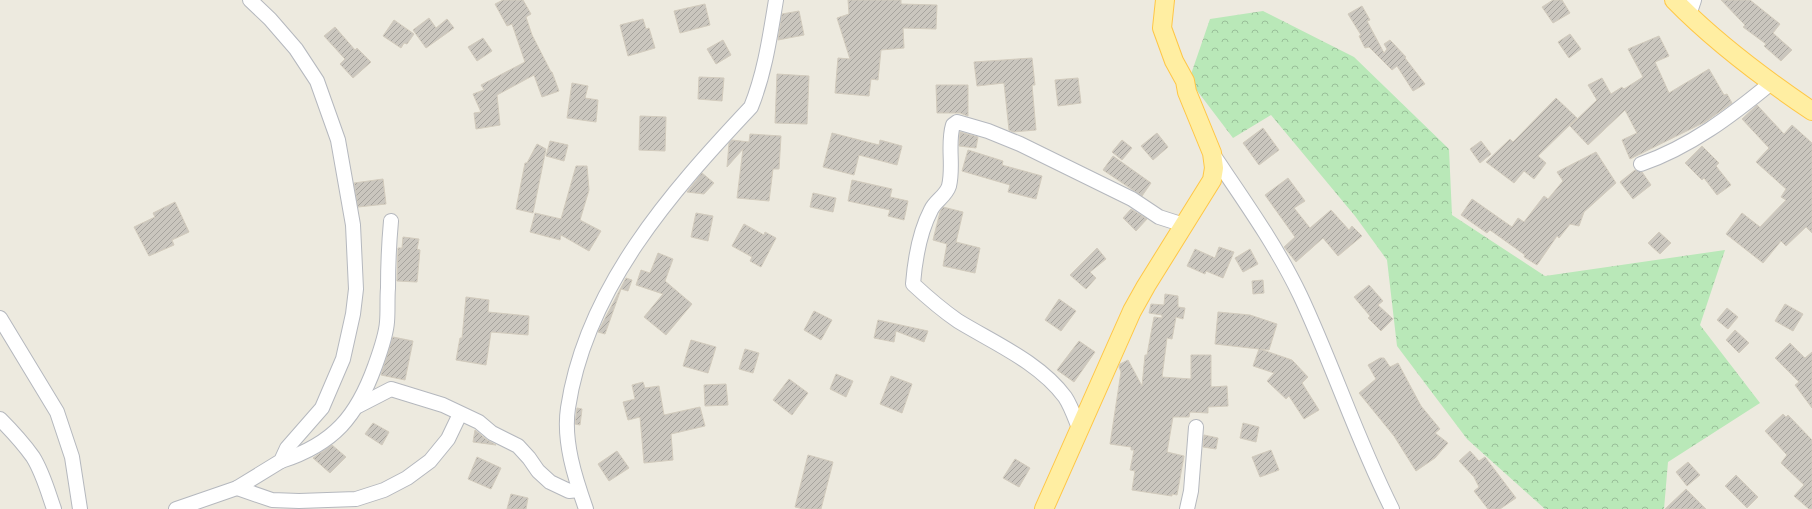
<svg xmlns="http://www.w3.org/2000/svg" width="1812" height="509" viewBox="0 0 1812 509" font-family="'Varela Round',sans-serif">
  <defs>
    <pattern id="forest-crowns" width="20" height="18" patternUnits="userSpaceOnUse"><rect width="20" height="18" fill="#b9e8b8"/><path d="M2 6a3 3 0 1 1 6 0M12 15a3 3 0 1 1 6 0" fill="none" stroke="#99bf99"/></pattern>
    <pattern id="building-hatch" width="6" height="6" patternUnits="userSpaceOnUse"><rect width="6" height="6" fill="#cac6be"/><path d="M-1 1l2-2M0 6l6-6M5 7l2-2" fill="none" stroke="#a7a49e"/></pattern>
  </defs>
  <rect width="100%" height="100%" fill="#edeadf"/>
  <polygon fill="url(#forest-crowns)" points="1263,11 1354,57 1449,149 1452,215 1545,276 1725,250 1700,325 1760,403 1668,462 1664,509 1545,509 1467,439 1397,346 1387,260 1355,216 1271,115 1233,138 1189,80 1210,19"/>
  <g fill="url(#building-hatch)" stroke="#d2cbbd">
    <polygon points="503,0 523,0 531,14 526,17 532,35 551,72 552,72 559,91 542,97 534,75 497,95 500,125 476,129 474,113 481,112 473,94 484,90 481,85 525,62 512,24 507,26 495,4"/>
    <polygon points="848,0 901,0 901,4 937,5 936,29 903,28 904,48 881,50 878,80 871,79 869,96 835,93 838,58 850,59 837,18 849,14"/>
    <polygon points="1553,0 1562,0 1570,13 1553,23 1542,7"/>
    <polygon points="1721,0 1750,0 1780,24 1773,33 1792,50 1781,61 1764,46 1766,44 1743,27 1745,25"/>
    <polygon points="705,4 710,25 680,33 674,11"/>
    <polygon points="1362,6 1370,20 1367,21 1384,53 1387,49 1384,44 1390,40 1406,57 1405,58 1425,84 1413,91 1397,66 1392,70 1369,47 1365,48 1359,36 1361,35 1348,14"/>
    <polygon points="799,11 804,35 778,40 782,14"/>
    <polygon points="429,18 436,28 447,19 454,28 426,48 413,30"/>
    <polygon points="643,19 646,29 649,28 655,48 628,56 620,25"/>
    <polygon points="394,20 414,34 407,44 404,43 401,48 383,36"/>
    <polygon points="335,27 355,50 357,48 371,62 353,78 340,64 345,59 324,36"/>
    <polygon points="1570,34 1581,49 1569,58 1558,42"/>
    <polygon points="1659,36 1669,56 1655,62 1669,93 1709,69 1724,95 1727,94 1732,103 1705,122 1630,159 1622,140 1637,133 1625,110 1588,145 1570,126 1597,100 1588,85 1602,78 1611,94 1622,87 1624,89 1643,77 1628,49"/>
    <polygon points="483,38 492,51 477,61 468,47"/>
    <polygon points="723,40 731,55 716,64 707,49"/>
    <polygon points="1032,58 1035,85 1032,85 1036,130 1013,132 1009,130 1004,83 977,86 974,62"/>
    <polygon points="777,74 809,76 807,124 775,123"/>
    <polygon points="699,77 724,78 722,101 698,99"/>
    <polygon points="1078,78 1081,103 1058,106 1055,80"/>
    <polygon points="572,83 588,86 585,98 598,100 596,122 567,118"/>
    <polygon points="936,85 968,85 968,116 960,113 937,113"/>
    <polygon points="1556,98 1577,118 1538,156 1546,163 1534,179 1524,171 1514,183 1486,162 1510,139 1513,142"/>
    <polygon points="1757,105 1784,134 1792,125 1812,143 1812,233 1806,227 1786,246 1781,241 1763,263 1726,234 1742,213 1760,227 1786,200 1781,197 1786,189 1756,162 1769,148 1742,119"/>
    <polygon points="640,116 666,117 665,151 639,150"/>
    <polygon points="1263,128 1279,150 1259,165 1243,143"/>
    <polygon points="960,132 978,137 976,148 959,146"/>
    <polygon points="832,133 879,145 880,140 902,146 897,165 859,155 854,175 823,167"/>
    <polygon points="1157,133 1168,147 1153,160 1141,146"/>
    <polygon points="750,134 781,136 779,169 773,169 769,201 737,198 743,149 727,167 729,143 732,140 749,142"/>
    <polygon points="1122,140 1132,148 1122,160 1112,152"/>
    <polygon points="550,141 568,145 564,161 546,156"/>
    <polygon points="1481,141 1491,154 1480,163 1470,149"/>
    <polygon points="537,144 546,149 533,213 516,209 525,163 527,163"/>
    <polygon points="1702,146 1719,163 1716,166 1731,185 1717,195 1704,178 1702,180 1685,163"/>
    <polygon points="968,150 1003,161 1002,165 1042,176 1036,199 1008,192 1010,185 962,171"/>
    <polygon points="1596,152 1616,183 1584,212 1579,226 1570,224 1559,238 1557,236 1537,265 1524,257 1525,255 1490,230 1487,233 1461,215 1472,199 1512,227 1518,218 1524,222 1544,196 1548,199 1563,181 1557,172"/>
    <polygon points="1113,156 1151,183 1142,196 1103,170"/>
    <polygon points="576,166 587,166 589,190 580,220 601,231 589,251 561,235 560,240 530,232 535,213 561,219"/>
    <polygon points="1635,170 1642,172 1651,185 1633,199 1620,182"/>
    <polygon points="702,173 714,183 704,194 687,192"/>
    <polygon points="1288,178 1305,201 1294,208 1310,228 1331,210 1349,230 1352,226 1362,236 1338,256 1323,238 1296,262 1284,247 1295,237 1265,195"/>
    <polygon points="383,179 386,204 358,207 354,183"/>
    <polygon points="852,180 892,189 890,197 908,201 904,220 888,216 890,210 848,201"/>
    <polygon points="813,193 836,198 833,212 810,207"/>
    <polygon points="175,202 189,232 172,240 174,245 149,256 134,227 155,217 153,213"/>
    <polygon points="943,207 963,212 956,242 980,248 975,273 943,266 947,244 933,240 940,212"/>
    <polygon points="1131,209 1147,219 1136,231 1123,218"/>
    <polygon points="696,213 713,216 708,241 691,237"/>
    <polygon points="744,224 764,235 765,232 776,238 761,267 750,261 752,257 732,246"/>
    <polygon points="1659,232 1671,243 1660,254 1648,243"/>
    <polygon points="403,237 419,239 417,249 420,250 417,282 397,281 398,248 402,248"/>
    <polygon points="1219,247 1234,252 1223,278 1206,271 1205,274 1187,266 1195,249 1215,258"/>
    <polygon points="1097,248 1106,259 1090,272 1096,278 1086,289 1070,275"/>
    <polygon points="1250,249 1258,264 1243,272 1235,258"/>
    <polygon points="658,253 673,259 665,281 692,304 666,335 644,317 663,294 636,285 641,270 650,273"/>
    <polygon points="626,278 632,280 628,291 621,289 605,334 598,332"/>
    <polygon points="1263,280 1264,293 1253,294 1252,281"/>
    <polygon points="1369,285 1383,301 1378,305 1393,319 1381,331 1368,318 1370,316 1354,297"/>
    <polygon points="1165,294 1178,296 1178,307 1185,308 1183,319 1176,317 1172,339 1167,338 1162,377 1191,379 1191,355 1211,355 1211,387 1227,386 1228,406 1208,407 1208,413 1190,412 1189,417 1173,417 1167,452 1184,456 1177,495 1172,494 1172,496 1132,490 1135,471 1130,470 1134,450 1131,450 1131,447 1110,444 1121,372 1119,367 1120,364 1128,360 1142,386 1145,355 1147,355 1154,317 1162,318 1162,315 1149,313 1151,304 1164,305"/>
    <polygon points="466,297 489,300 488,312 529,316 528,335 491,332 486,365 456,360 460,338 462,338"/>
    <polygon points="1059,299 1076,311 1061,331 1045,320"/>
    <polygon points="1785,304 1803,314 1793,331 1775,321"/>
    <polygon points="1727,308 1738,317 1728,329 1717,320"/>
    <polygon points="814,311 832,320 821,340 804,330"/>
    <polygon points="1218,312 1250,315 1277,324 1269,350 1260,349 1292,360 1308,377 1302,383 1319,410 1304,419 1289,396 1286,399 1267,381 1274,373 1253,366 1259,349 1215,344"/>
    <polygon points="878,320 896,324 928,331 924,342 896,331 894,342 874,338"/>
    <polygon points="1735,330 1749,343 1739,353 1726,340"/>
    <polygon points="393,337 413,341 405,380 381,375"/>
    <polygon points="691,340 716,347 708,373 683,366"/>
    <polygon points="1079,341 1095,352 1074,382 1057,370"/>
    <polygon points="1790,343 1805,358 1812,352 1812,408 1795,385 1799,382 1775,358"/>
    <polygon points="745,349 759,353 753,373 739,369"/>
    <polygon points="1380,358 1384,358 1390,367 1398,363 1421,406 1440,429 1435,433 1448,443 1435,458 1416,471 1394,436 1359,393 1376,379 1368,365"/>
    <polygon points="836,374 853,381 846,397 830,389"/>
    <polygon points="891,376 912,384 902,413 880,404"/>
    <polygon points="789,379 808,393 792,415 773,400"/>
    <polygon points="643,382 645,388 659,386 664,415 700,407 705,426 671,434 673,460 644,463 640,417 628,420 623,402 635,399 632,385"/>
    <polygon points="726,384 728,405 705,406 704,385"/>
    <polygon points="577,408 582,409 580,425 575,424"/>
    <polygon points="1783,414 1786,417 1788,415 1812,440 1812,509 1809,509 1794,496 1804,485 1781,463 1787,455 1765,431"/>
    <polygon points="373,423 389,432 382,445 365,434"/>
    <polygon points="1243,423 1259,427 1256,442 1240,438"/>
    <polygon points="475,430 487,440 496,445 473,442"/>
    <polygon points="1204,435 1218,438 1216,449 1203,447"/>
    <polygon points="332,445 346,457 330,473 313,458"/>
    <polygon points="1271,450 1279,470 1260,477 1252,457"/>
    <polygon points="617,451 629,468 609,481 598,464"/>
    <polygon points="1470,451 1479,461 1485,457 1516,498 1500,509 1488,509 1474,491 1479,487 1474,477 1459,461"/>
    <polygon points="808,455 833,462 821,509 804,509 795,507"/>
    <polygon points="477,457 501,468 491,489 468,479"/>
    <polygon points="1015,459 1030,468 1019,487 1003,478"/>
    <polygon points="1688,462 1700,475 1687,486 1676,472"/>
    <polygon points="1736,475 1758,497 1747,508 1725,486"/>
    <polygon points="1686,489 1706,509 1665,509"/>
    <polygon points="511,494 528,498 526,509 507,509"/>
  </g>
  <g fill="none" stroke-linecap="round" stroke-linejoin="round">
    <g stroke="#b5b8be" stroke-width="16">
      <g id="minor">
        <polyline points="1689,15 1694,0"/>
        <path d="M1212,153C1243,199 1276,245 1300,295C1333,365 1357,440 1392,509"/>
        <path d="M1641,164C1690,147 1731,116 1771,83"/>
        <polyline points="0,318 57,412 72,457 80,509"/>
        <polyline points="358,406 391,389 443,405 479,422 492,433 518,446 529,458 538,471 550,482 569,491 579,490"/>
        <path d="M0,419C12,431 23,443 33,457C43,473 48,492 54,509"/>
        <path d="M1079,428C1075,418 1071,406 1065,397C1039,362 994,343 958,321C942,310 927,297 913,284C915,259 919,233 931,210C935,201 946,196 949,186C954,166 947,144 953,125L957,122L988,131L1020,144L1132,199L1159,217L1184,225"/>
        <path d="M281,461C334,444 357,416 375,366C380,352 386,336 387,322C388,311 387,299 388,288C388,266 389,243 391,221"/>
        <polyline points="237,488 272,500 299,501 356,499 384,490 407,478 430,461 448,439 460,414"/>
        <polyline points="176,509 237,488 281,461 287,448 322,408 343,359 353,314 356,289 353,225 338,140 317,81 296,49 270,19 250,0"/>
        <path d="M586,509C575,478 563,441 568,408C586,288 671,192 751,107C765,72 770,36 776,0"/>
        <polyline points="1187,509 1191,491 1196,427"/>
      </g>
    </g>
    <g stroke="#ffc746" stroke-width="20">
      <g id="major">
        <path d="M1674,0C1716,43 1763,78 1812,111"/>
        <polyline points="1044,509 1132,311 1146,286 1212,180 1214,168 1212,153 1187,92 1185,81 1174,61 1162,28 1165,0"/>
      </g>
    </g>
    <use href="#minor" stroke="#fff" stroke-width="14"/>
    <use href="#major" stroke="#ffeea2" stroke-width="18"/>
  </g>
</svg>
